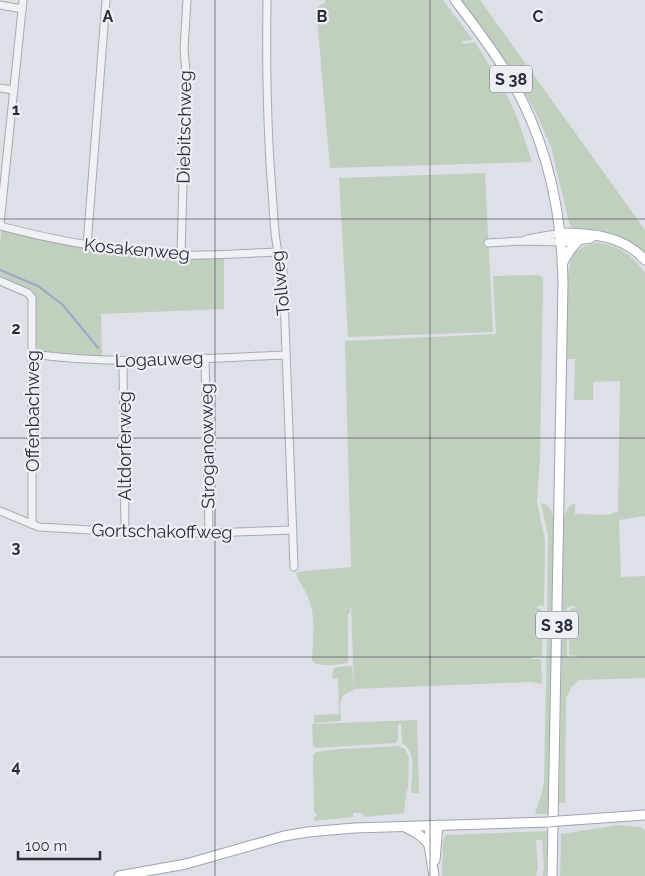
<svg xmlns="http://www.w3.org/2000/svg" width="645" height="876" viewBox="0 0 645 876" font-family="Raleway,sans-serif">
  <rect width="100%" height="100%" fill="#dde0e6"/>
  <g fill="#c1cfbf">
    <polygon points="325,0 443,0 473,40 462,41 463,44 475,42 504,89 517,117 532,162 330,168 317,18 317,7 325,3"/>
    <path d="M461,0H480L645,230V253C631,239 613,232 594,230C584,229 578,230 570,226L551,147L536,113L514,74Z"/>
    <polygon points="485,173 493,332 348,337 339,178"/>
    <polygon points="2,229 87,248 224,256 224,309 101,314 102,356 70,356 35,350 35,297 0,278 0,241"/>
    <path d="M597,243C618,245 633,255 645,273V516L619,520L621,577L645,576V678L579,680L571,688L566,698L565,803H559L562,634L567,635V657L577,658V656L570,655L569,653L570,609L575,608V606L567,607V629L566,631H562L564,516L568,508L573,504H575V514L609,515L618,511L620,381L593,382V400H574L575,359H566C567,324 563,286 573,252H576L584,246Z"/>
    <path d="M538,275L543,278L540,459L537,502L545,540L544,606H537V608L540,609L543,612L542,656L532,657L531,659H540L541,661L542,684L530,682L354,689L351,607H350V614H348V662C339,666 323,666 314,663L312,659C313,640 316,618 309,600C306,590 298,582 296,572L351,567L345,341L496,334L493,276Z"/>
    <path d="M541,503C549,504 553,512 554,520L552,631H547V629L548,535Z"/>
    <polygon points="547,634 552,634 549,814 535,814 542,792 544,781"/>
    <path d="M352,666L354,690C336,695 341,706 341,721L314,723V715L339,714L338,679L332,678L333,670L336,667Z"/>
    <path d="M417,720L419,793H411C411,778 418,752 402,743L401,724L398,725V740L396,743L316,748L313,746L312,724Z"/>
    <polygon points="398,746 405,749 409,758 408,789 406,793 404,813 364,817 363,813 353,813 353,817 314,821 314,817 316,817 317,814 314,812 313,755 316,752 340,749"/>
    <polygon points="619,825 641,827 645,831 645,876 560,876 561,834"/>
    <polygon points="547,831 546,876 542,876 544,867 542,840 536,840 538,867 536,876 442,876 443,840 446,835"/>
  </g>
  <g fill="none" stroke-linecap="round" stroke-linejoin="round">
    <polyline stroke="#9aa9c4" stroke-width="2" points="0,270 38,286 63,305 98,348"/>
    <g stroke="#a7aab3" stroke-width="9">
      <g id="minor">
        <path d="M267,0C266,64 267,128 272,191C274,218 274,245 283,270L294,567"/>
        <polyline points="0,5 22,9"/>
        <polyline points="0,88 13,90"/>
        <polyline points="0,224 23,0"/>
        <path d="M0,226C60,242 119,252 181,255C213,256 245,253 277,252"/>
        <polyline points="527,239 561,233"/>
        <polyline points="488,243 521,241 561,242"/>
        <polyline points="87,246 106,0"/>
        <polyline points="181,255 186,73 184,49 187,0"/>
        <polyline points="0,281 28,293 32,298 32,524"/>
        <path d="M32,354C116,366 202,358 286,355"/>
        <polyline points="205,358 209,533"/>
        <polyline points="123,361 125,532"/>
        <polyline points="0,511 39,527 125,532 209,533 292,530"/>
      </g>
    </g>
    <g stroke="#9ea3b1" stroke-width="11">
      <g id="major">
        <path d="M455,0C474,25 494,51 510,78C547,141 562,211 563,283L552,876"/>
        <path d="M561,233C592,233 624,236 645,260"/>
        <polyline points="561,242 591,238"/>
        <polyline points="562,264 570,250 579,240"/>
        <polyline points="559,821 645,815"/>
        <polyline points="430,826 429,845 434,876"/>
        <path d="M405,827C415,832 423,836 429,845"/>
        <polyline points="435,860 438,825"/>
        <polyline points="119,876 186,864 284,836 308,832 354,828 549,822"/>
      </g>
    </g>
    <use href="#minor" stroke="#f0f1f5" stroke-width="7"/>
    <use href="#major" stroke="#fff" stroke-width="9"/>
    <g stroke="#9ea3b1" stroke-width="11" stroke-linecap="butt">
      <polyline id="major-bridge" points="549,822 559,821"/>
    </g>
    <use href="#major-bridge" stroke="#fff" stroke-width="9"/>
  </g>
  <path fill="none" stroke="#282c3c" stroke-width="1" stroke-opacity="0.55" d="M215,0V876M430,0V876M0,219H645M0,438H645M0,657H645"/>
  <g text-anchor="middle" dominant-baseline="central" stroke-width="4.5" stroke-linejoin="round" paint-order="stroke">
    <g fill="#edeff4" stroke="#636673" stroke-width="1">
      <rect x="490" y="65.5" width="42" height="27" rx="4"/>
      <rect x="536" y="611.5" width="42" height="27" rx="4"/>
    </g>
    <g font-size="16" font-weight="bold" fill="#282c3c">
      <text x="511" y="79">S 38</text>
      <text x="557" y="625">S 38</text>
    </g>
    <g font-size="18" fill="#282c3c" stroke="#edeff4">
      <text transform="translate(184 127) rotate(-89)">Diebitschweg</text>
      <text transform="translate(137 249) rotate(5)">Kosakenweg</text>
      <text transform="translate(280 283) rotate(-96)">Tollweg</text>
      <text transform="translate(159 359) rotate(-2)">Logauweg</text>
      <text transform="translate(32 411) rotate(-90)">Offenbachweg</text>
      <text transform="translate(124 446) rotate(-90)">Altdorferweg</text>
      <text transform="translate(207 446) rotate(-91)">Stroganowweg</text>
      <text transform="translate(162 531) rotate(1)">Gortschakoffweg</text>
    </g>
  </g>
  <g font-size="16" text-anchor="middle" font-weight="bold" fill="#282c3c" stroke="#edeff4" stroke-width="4.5" stroke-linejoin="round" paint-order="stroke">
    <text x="108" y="22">A</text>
    <text x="322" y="22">B</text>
    <text x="538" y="22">C</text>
    <text x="16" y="115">1</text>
    <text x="16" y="334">2</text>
    <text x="16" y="553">3</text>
    <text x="16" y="772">4</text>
  </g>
  <path d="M18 851v8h82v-8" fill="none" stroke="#282c3c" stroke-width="2.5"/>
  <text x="25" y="851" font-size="15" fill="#282c3c" stroke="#edeff4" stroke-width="4" paint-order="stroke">100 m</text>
</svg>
